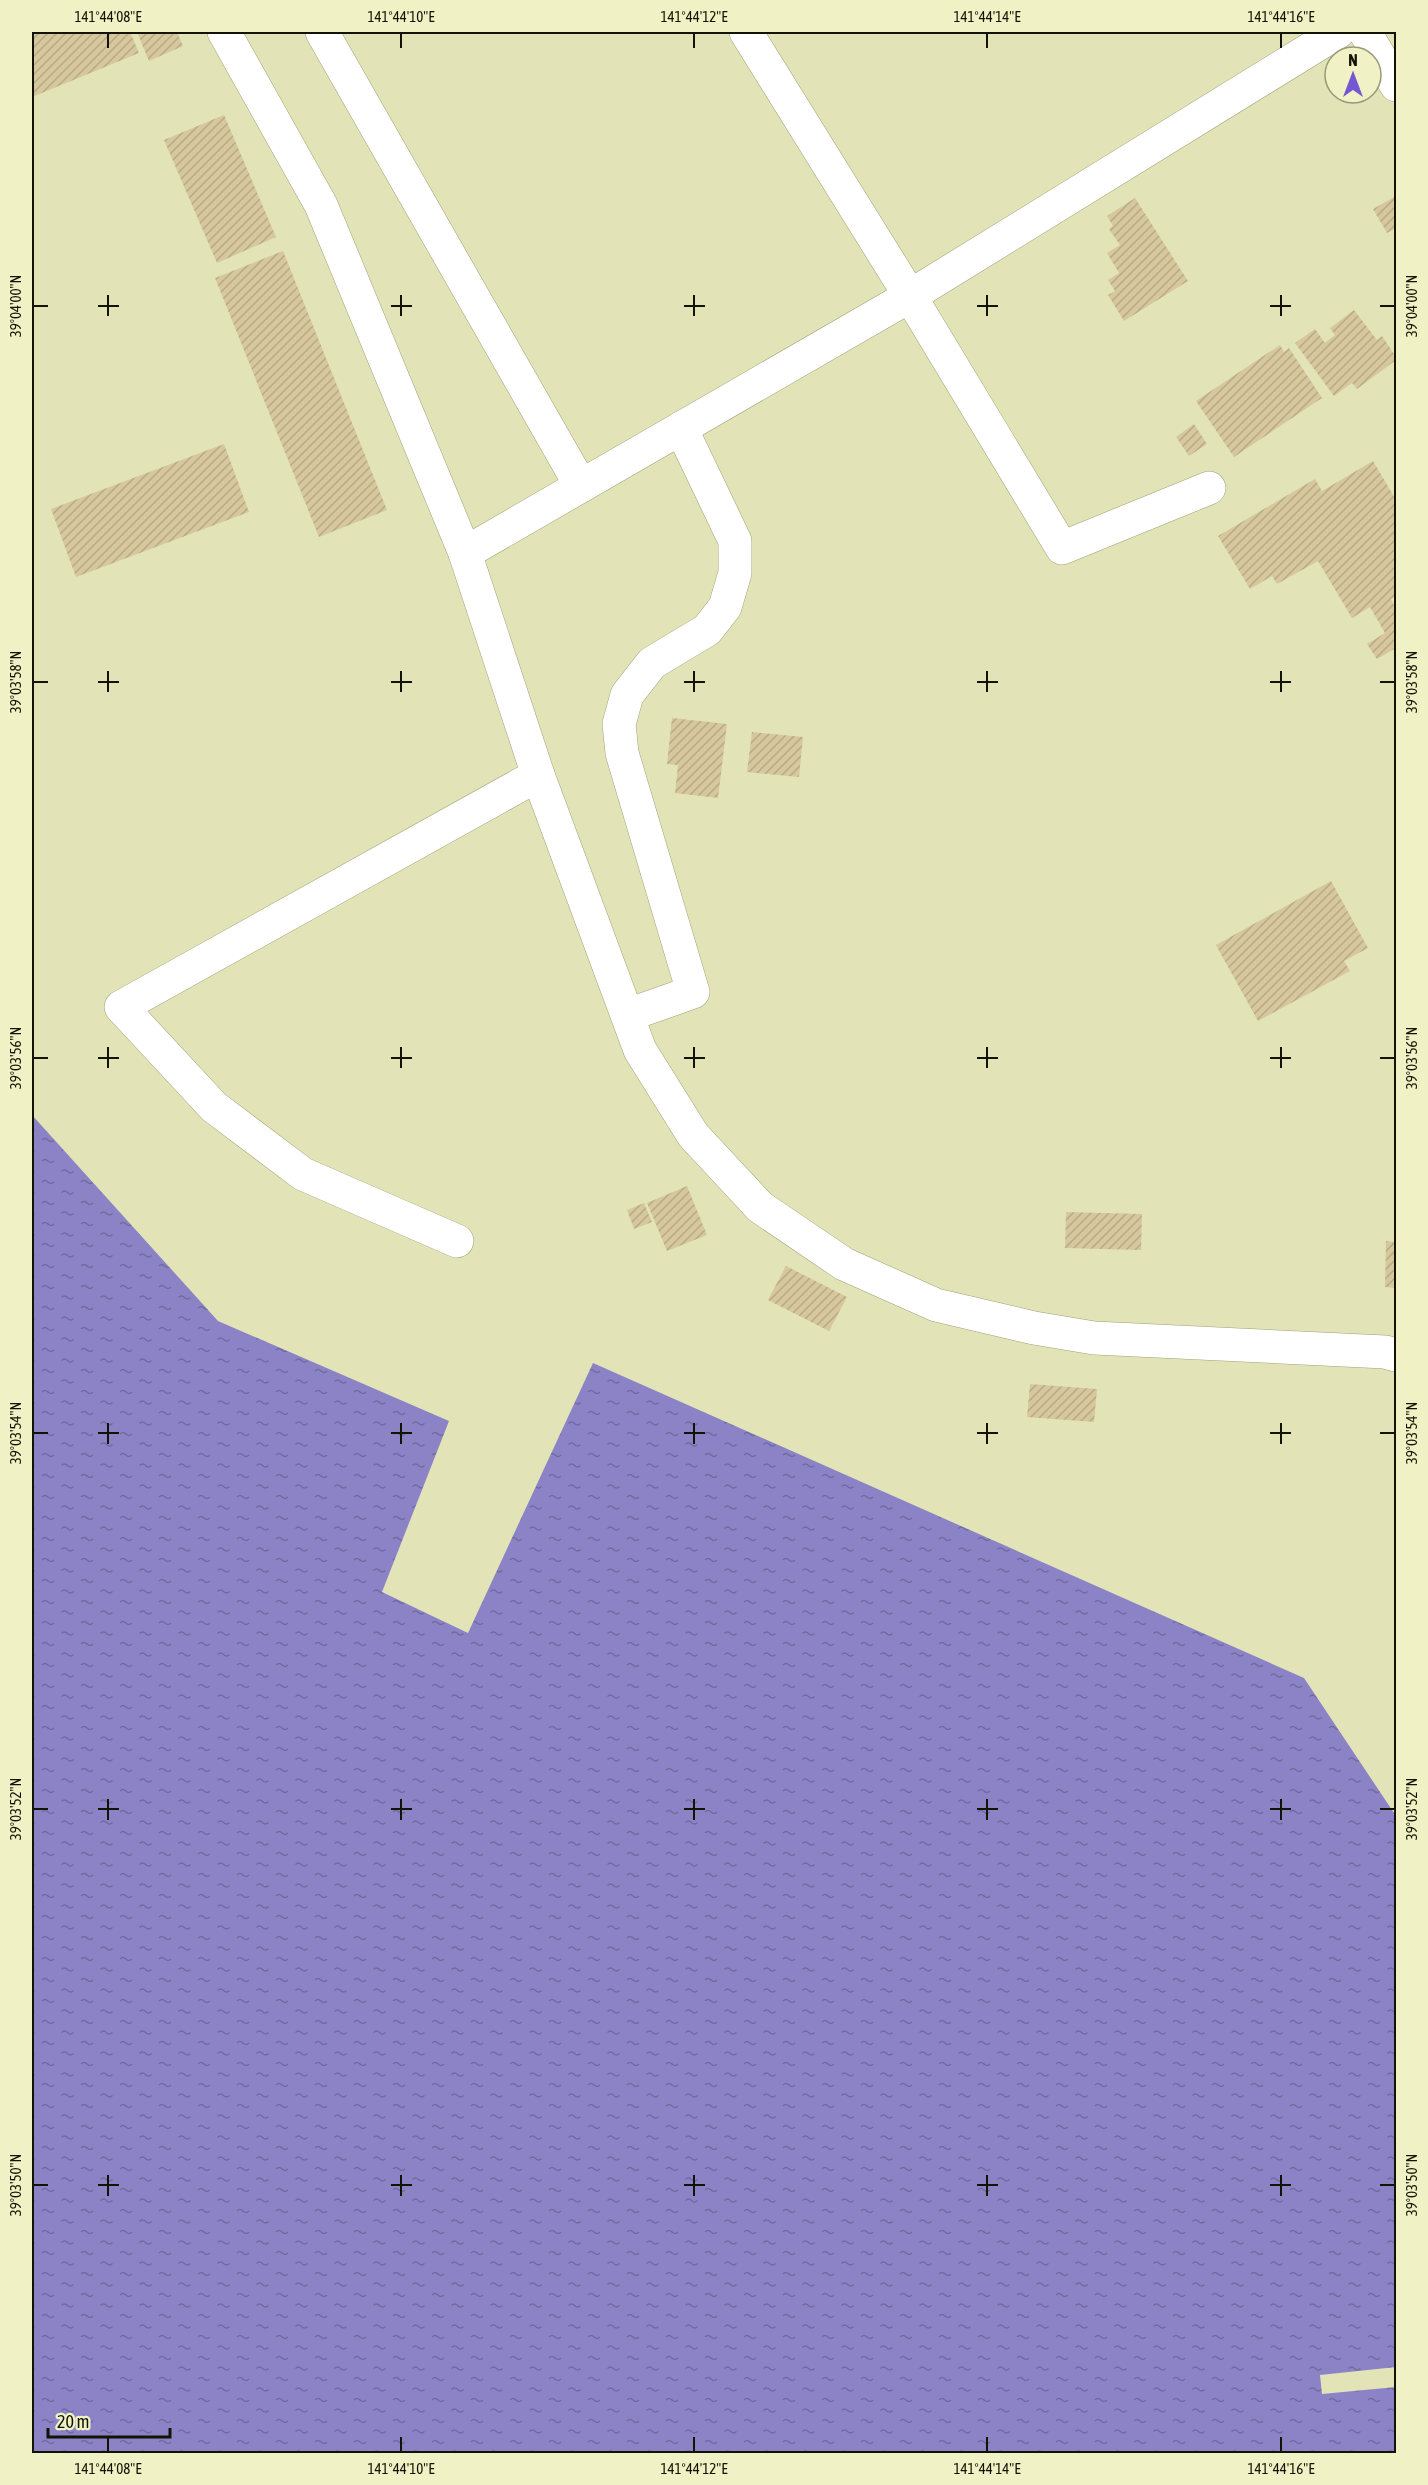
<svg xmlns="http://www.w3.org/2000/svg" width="1428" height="2485" viewBox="0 0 1428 2485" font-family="'Asap Condensed',sans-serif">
  <defs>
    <pattern id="water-ripples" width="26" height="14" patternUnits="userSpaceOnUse" patternTransform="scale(1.5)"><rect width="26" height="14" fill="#8c83c7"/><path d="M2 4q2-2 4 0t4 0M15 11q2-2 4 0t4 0" fill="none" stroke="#716a9f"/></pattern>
    <pattern id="building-hatch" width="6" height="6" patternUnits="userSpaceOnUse" patternTransform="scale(1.5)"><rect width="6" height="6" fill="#d6c79d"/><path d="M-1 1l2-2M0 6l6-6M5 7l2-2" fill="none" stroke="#b7aa86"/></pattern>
  </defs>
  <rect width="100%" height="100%" fill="#e2e4b8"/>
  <polygon fill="url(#water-ripples)" points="32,1115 218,1321 449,1421 382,1592 468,1633 593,1363 1304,1678 1396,1816 1396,2367 1320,2375 1322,2394 1396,2387 1396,2453 32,2453"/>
  <g fill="url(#building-hatch)">
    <polygon points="32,32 130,32 139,53 32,97"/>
    <polygon points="137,32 177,32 183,46 149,61"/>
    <polygon points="224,115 276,237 217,263 164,140"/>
    <polygon points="1396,196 1396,228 1387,233 1373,209"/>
    <polygon points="1135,198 1188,281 1124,321 1108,295 1115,291 1108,280 1119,273 1107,253 1120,245 1109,229 1113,226 1107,216"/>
    <polygon points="283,251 387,510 319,537 215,278"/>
    <polygon points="1354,310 1377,340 1382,336 1396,357 1396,360 1357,389 1352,383 1334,396 1295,343 1315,329 1325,343 1335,335 1330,328"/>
    <polygon points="1280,345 1284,352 1289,348 1322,398 1234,457 1196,401"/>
    <polygon points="1194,424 1207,444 1189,456 1176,437"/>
    <polygon points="224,444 249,512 76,577 51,509"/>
    <polygon points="1373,461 1396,500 1396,596 1391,599 1396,609 1396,648 1377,659 1367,644 1385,633 1370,607 1352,618 1318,561 1277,584 1272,576 1250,589 1218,536 1315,479 1322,491"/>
    <polygon points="672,718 727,724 718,798 675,793 678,765 667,764"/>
    <polygon points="752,732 803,737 799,777 747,772"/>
    <polygon points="1331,881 1368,948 1344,961 1350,971 1258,1021 1216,945"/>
    <polygon points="687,1186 707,1235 667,1251 647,1203"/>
    <polygon points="644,1203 652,1222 634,1229 627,1210"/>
    <polygon points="1066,1212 1142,1214 1141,1250 1065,1248"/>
    <polygon points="1386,1241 1396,1242 1396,1288 1385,1287"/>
    <polygon points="786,1266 847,1297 829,1331 768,1300"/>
    <polygon points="1030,1384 1097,1389 1094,1422 1027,1417"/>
  </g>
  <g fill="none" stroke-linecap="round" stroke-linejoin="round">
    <g stroke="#9fa177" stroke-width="34">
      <g id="street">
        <polyline points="322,32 581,486"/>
        <polyline points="746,32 910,296 1062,548 1209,488"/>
        <polyline points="465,553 910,296 1338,32"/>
        <polyline points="628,1015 693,992 622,753 619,724 627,695 652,663 707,630 725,607 735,573 735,541 681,428"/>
        <polyline points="457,1241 303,1174 214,1107 121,1007 538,775"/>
      </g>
    </g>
    <g stroke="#9fa177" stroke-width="34">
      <polyline id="secondary" points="224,32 321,205 465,553 538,775 640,1050 693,1135 760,1207 844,1264 936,1305 1034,1328 1094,1338 1385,1352 1396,1355"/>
    </g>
    <g stroke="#9fa177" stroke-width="34">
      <polyline id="primary" points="1365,32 1396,85"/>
    </g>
    <use href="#street" stroke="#fff" stroke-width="33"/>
    <use href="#secondary" stroke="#fff" stroke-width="33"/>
    <use href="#primary" stroke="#fff" stroke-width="33"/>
  </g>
  <path fill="none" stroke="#131304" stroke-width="2" d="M108,33V48M401,33V48M694,33V48M987,33V48M1281,33V48M108,295V316M401,295V316M694,295V316M987,295V316M1281,295V316M33,306H48M98,306H119M391,306H412M684,306H705M977,306H998M1270,306H1291M1380,306H1395M108,671V692M401,671V692M694,671V692M987,671V692M1281,671V692M33,682H48M98,682H119M391,682H412M684,682H705M977,682H998M1270,682H1291M1380,682H1395M108,1047V1068M401,1047V1068M694,1047V1068M987,1047V1068M1281,1047V1068M33,1058H48M98,1058H119M391,1058H412M684,1058H705M977,1058H998M1270,1058H1291M1380,1058H1395M108,1423V1444M401,1423V1444M694,1423V1444M987,1423V1444M1281,1423V1444M33,1433H48M98,1433H119M391,1433H412M684,1433H705M977,1433H998M1270,1433H1291M1380,1433H1395M108,1799V1820M401,1799V1820M694,1799V1820M987,1799V1820M1281,1799V1820M33,1809H48M98,1809H119M391,1809H412M684,1809H705M977,1809H998M1270,1809H1291M1380,1809H1395M108,2175V2196M401,2175V2196M694,2175V2196M987,2175V2196M1281,2175V2196M33,2185H48M98,2185H119M391,2185H412M684,2185H705M977,2185H998M1270,2185H1291M1380,2185H1395M108,2437V2452M401,2437V2452M694,2437V2452M987,2437V2452M1281,2437V2452"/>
  <rect width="1428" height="2485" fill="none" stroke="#f0f2c5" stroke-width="66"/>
  <g transform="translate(1353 75)"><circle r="28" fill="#f0f2c5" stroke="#989978" stroke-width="1.5"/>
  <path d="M0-4.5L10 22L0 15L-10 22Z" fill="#7458d2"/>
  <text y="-9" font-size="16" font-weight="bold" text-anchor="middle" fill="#131304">N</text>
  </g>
  <path d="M48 2428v9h122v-9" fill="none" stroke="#131304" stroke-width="3"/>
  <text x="57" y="2428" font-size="18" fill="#131304" stroke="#f0f2c5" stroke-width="4.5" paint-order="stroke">20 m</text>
  <rect x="33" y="33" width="1362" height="2419" fill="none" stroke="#131304" stroke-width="2"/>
  <g font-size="15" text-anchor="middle" fill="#131304">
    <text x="108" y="22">141°44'08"E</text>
    <text x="401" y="22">141°44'10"E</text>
    <text x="694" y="22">141°44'12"E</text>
    <text x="987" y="22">141°44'14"E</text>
    <text x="1281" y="22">141°44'16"E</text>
    <text transform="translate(16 306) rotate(-90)" y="5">39°04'00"N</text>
    <text transform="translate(1412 306) rotate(-90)" y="5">39°04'00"N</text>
    <text transform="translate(16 682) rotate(-90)" y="5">39°03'58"N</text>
    <text transform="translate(1412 682) rotate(-90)" y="5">39°03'58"N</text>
    <text transform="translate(16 1058) rotate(-90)" y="5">39°03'56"N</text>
    <text transform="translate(1412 1058) rotate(-90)" y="5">39°03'56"N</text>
    <text transform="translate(16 1433) rotate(-90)" y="5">39°03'54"N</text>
    <text transform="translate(1412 1433) rotate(-90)" y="5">39°03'54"N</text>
    <text transform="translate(16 1809) rotate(-90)" y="5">39°03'52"N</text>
    <text transform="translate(1412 1809) rotate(-90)" y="5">39°03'52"N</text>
    <text transform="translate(16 2185) rotate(-90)" y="5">39°03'50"N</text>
    <text transform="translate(1412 2185) rotate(-90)" y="5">39°03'50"N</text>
    <text x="108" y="2474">141°44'08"E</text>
    <text x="401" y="2474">141°44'10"E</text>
    <text x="694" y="2474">141°44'12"E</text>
    <text x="987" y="2474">141°44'14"E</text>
    <text x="1281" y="2474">141°44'16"E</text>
  </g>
</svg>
